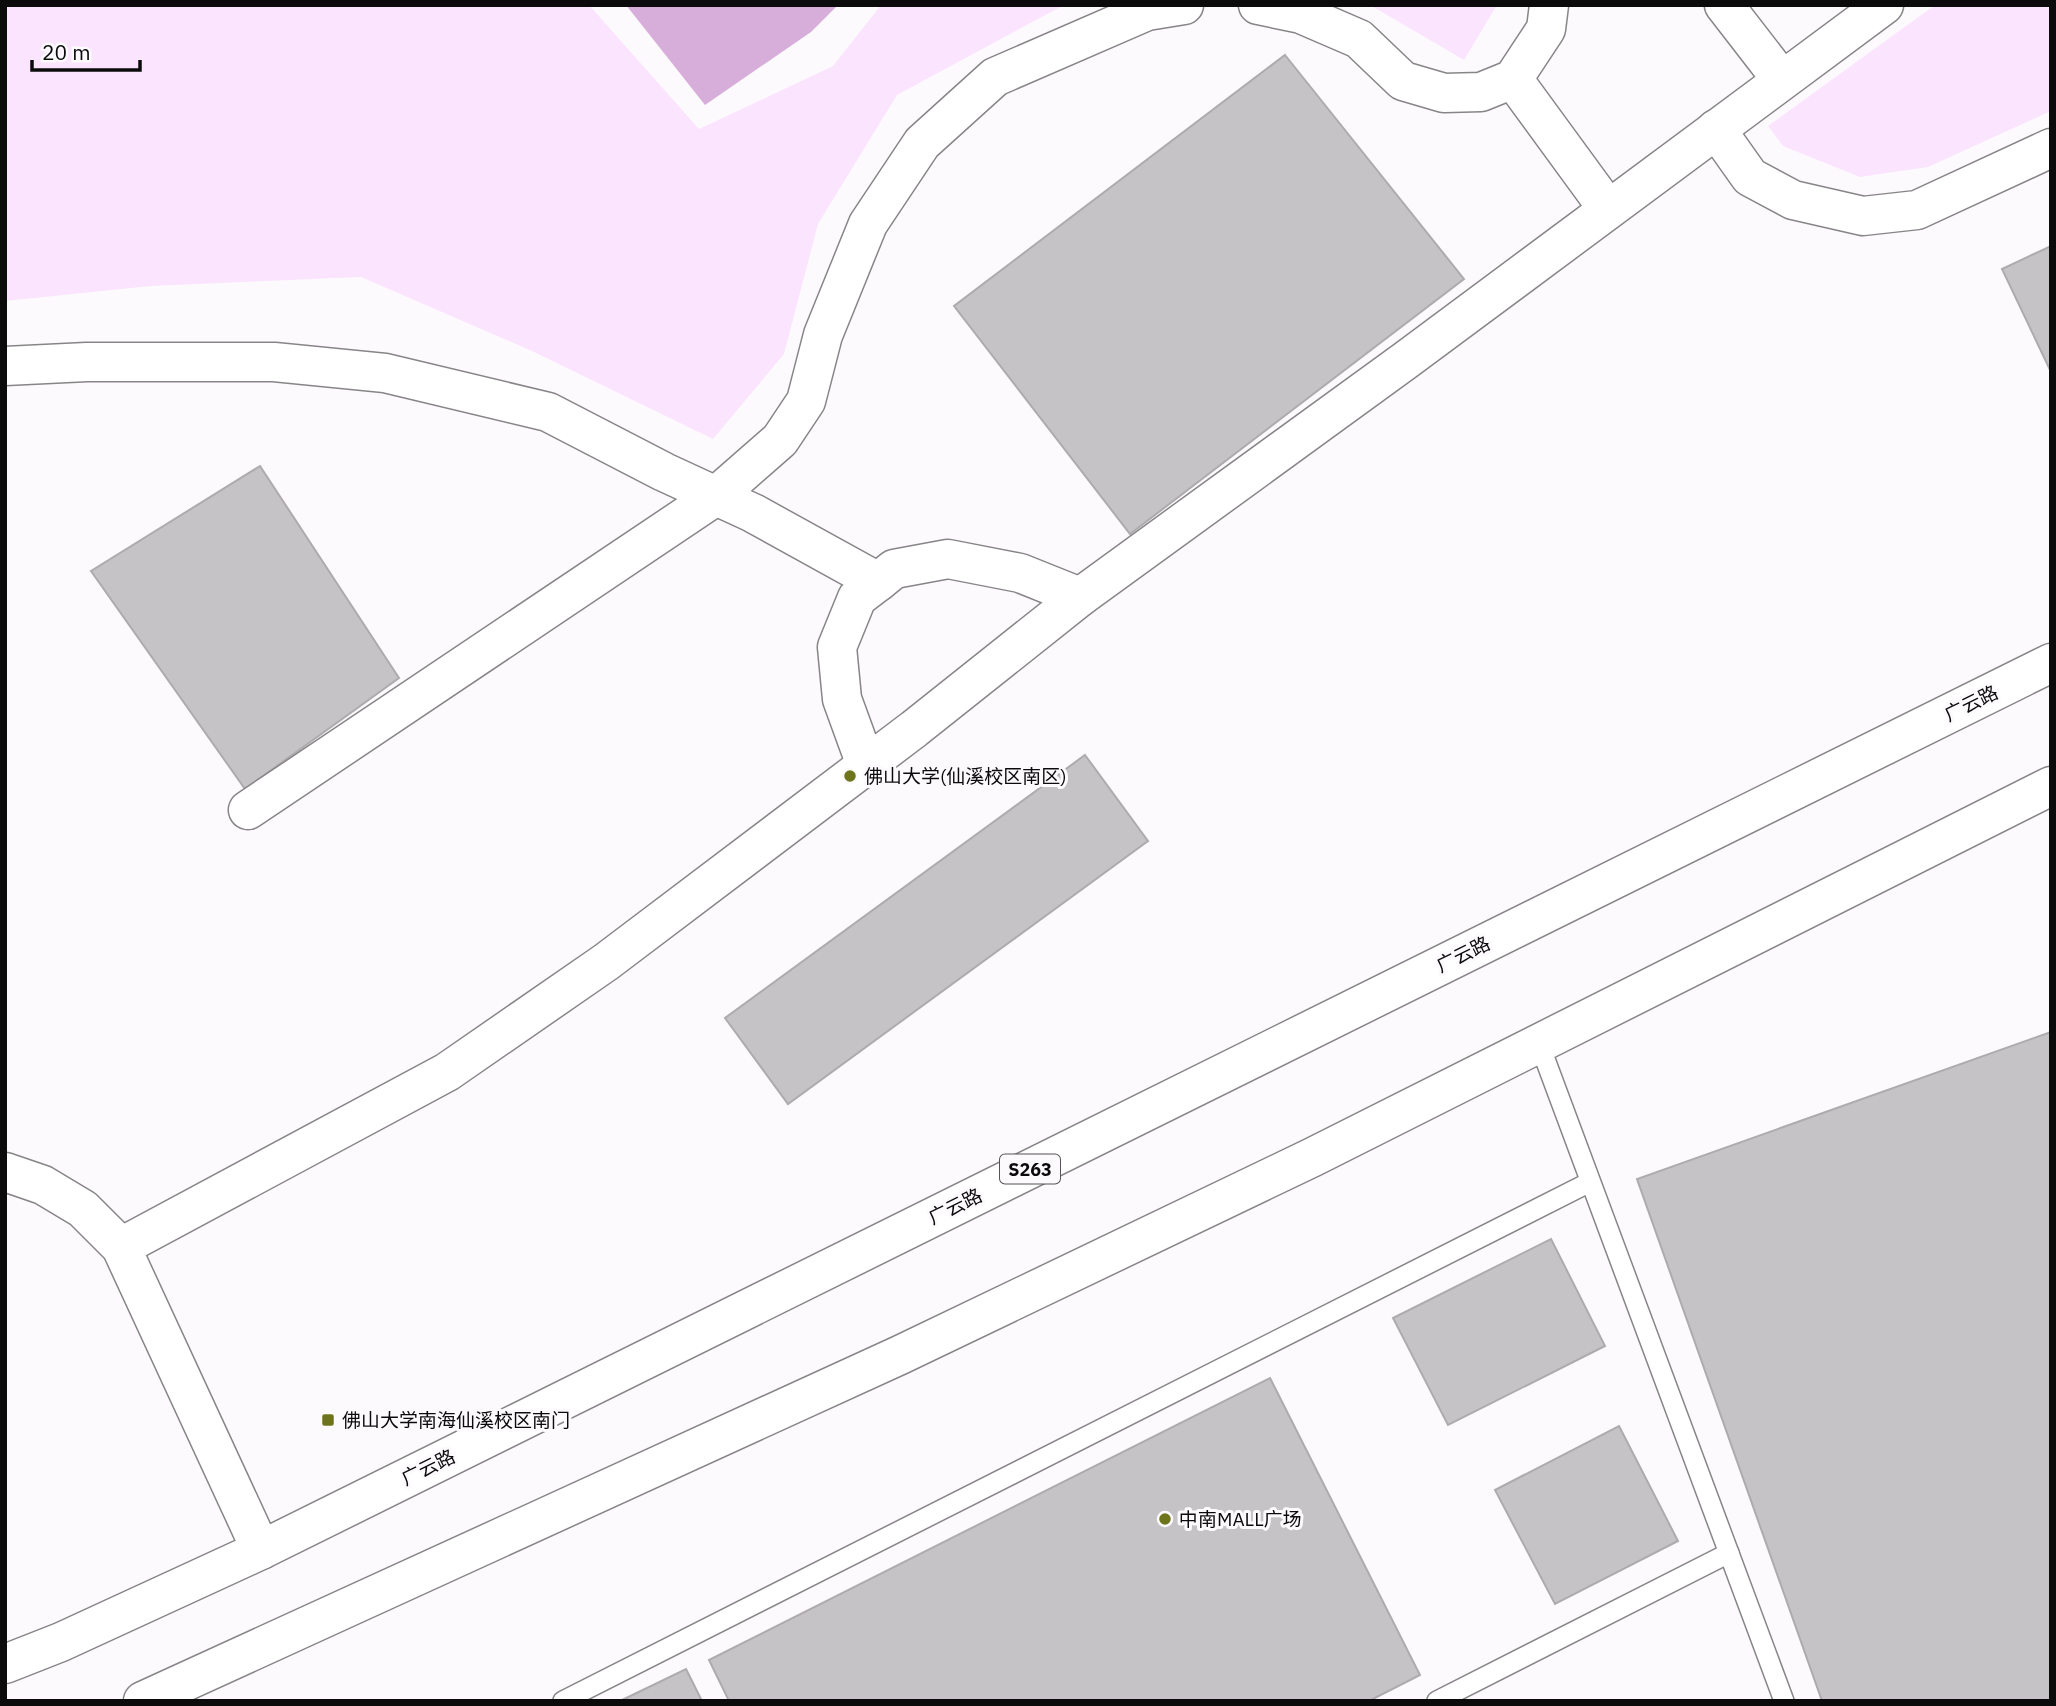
<svg xmlns="http://www.w3.org/2000/svg" width="2056" height="1706" viewBox="0 0 2056 1706" font-family="'IBM Plex Sans','Noto Sans SC',sans-serif">
  <rect width="100%" height="100%" fill="#fdfafe"/>
  <g fill="#fbe4fd">
    <polygon points="5,5 589,5 699,129 833,66 881,5 1064,5 897,95 818,224 784,354 713,439 532,351 361,277 151,286 5,301"/>
    <polygon points="1370,5 1497,5 1464,60"/>
    <polygon points="1935,5 2051,5 2051,111 1928,167 1860,177 1783,146 1768,126"/>
  </g>
  <polygon fill="#d7adda" points="626,5 838,5 811,32 705,105"/>
  <g fill="#c6c3c6" stroke="#aeabae" stroke-width="2">
    <polygon points="1285,55 1464,279 1130,534 954,306"/>
    <polygon points="2051,246 2051,372 2002,269"/>
    <polygon points="260,466 399,678 245,789 91,571"/>
    <polygon points="1085,755 1148,841 788,1104 725,1018"/>
    <polygon points="2051,1032 2051,1701 1822,1701 1637,1179"/>
    <polygon points="1551,1239 1605,1346 1448,1425 1393,1318"/>
    <polygon points="1270,1378 1420,1675 1369,1701 729,1701 709,1660"/>
    <polygon points="1619,1426 1678,1541 1555,1604 1495,1490"/>
    <polygon points="686,1669 702,1701 620,1701"/>
  </g>
  <g fill="none" stroke-linecap="round" stroke-linejoin="round">
    <g stroke="#888588" stroke-width="22">
      <g id="lane">
        <polyline points="1539,1043 1784,1701"/>
        <polyline points="563,1701 1590,1182"/>
        <polyline points="1437,1701 1729,1553"/>
      </g>
    </g>
    <g stroke="#888588" stroke-width="41">
      <g id="street">
        <polyline points="1258,5 1301,14 1359,39 1403,81 1444,93 1481,92 1513,79 1546,29 1549,5"/>
        <polyline points="1724,5 1782,80"/>
        <polyline points="1513,79 1608,209"/>
        <polyline points="1716,129 1750,177 1793,200 1863,216 1917,210 2051,148"/>
        <polyline points="5,366 87,362 274,362 385,373 548,412 664,472 753,513 878,582"/>
        <polyline points="866,765 842,699 837,647 857,598 878,582 894,569 948,559 1020,573 1080,597"/>
        <polyline points="248,810 716,496 780,440 806,401 823,335 868,224 922,143 995,77 1147,11 1184,5"/>
        <polyline points="5,1172 43,1185 83,1209 121,1247 261,1550"/>
        <polyline points="121,1247 447,1072 606,962 914,729 1080,597 1406,360 1884,5"/>
      </g>
    </g>
    <g stroke="#888588" stroke-width="41">
      <g id="primary">
        <polyline points="5,1664 61,1642 261,1550 2051,663"/>
        <polyline points="143,1701 900,1355 1313,1157 2051,786"/>
      </g>
    </g>
    <use href="#lane" stroke="#fff" stroke-width="19"/>
    <use href="#street" stroke="#fff" stroke-width="38"/>
    <use href="#primary" stroke="#fff" stroke-width="38"/>
  </g>
  <g fill="#6d741c" stroke="#fdfafe" stroke-width="2.5">
    <circle cx="850" cy="776" r="7"/>
    <rect x="321" y="1413" width="14" height="14" rx="3.5"/>
    <circle cx="1165" cy="1519" r="7"/>
  </g>
  <g text-anchor="middle" dominant-baseline="central" stroke-width="6" stroke-linejoin="round" paint-order="stroke">
    <rect fill="#fdfafe" stroke="#545355" stroke-width="2" x="1000" y="1154.5" width="60" height="29" rx="5"/>
    <g font-size="18" font-weight="bold" fill="#0c0b0c">
      <text x="1030" y="1169">S263</text>
    </g>
    <g font-size="19" fill="#0c0b0c" stroke="#fdfafe">
      <text transform="translate(1971 703) rotate(-26)">广云路</text>
      <text transform="translate(1463 954) rotate(-26)">广云路</text>
      <text transform="translate(955 1206) rotate(-26)">广云路</text>
      <text transform="translate(428 1467) rotate(-26)">广云路</text>
    </g>
    <g font-size="19" fill="#0c0b0c" stroke="#fdfafe" text-anchor="start">
      <text x="864" y="776">佛山大学(仙溪校区南区)</text>
      <text x="342" y="1420">佛山大学南海仙溪校区南门</text>
      <text x="1179" y="1519">中南MALL广场</text>
    </g>
  </g>
  <rect width="2056" height="1706" fill="none" stroke="#0c0b0c" stroke-width="14"/>
  <path d="M32 60v10h108v-10" fill="none" stroke="#0c0b0c" stroke-width="3.5"/>
  <text x="42" y="60" font-size="21" fill="#0c0b0c" stroke="#fdfafe" stroke-width="5" paint-order="stroke">20 m</text>
</svg>
